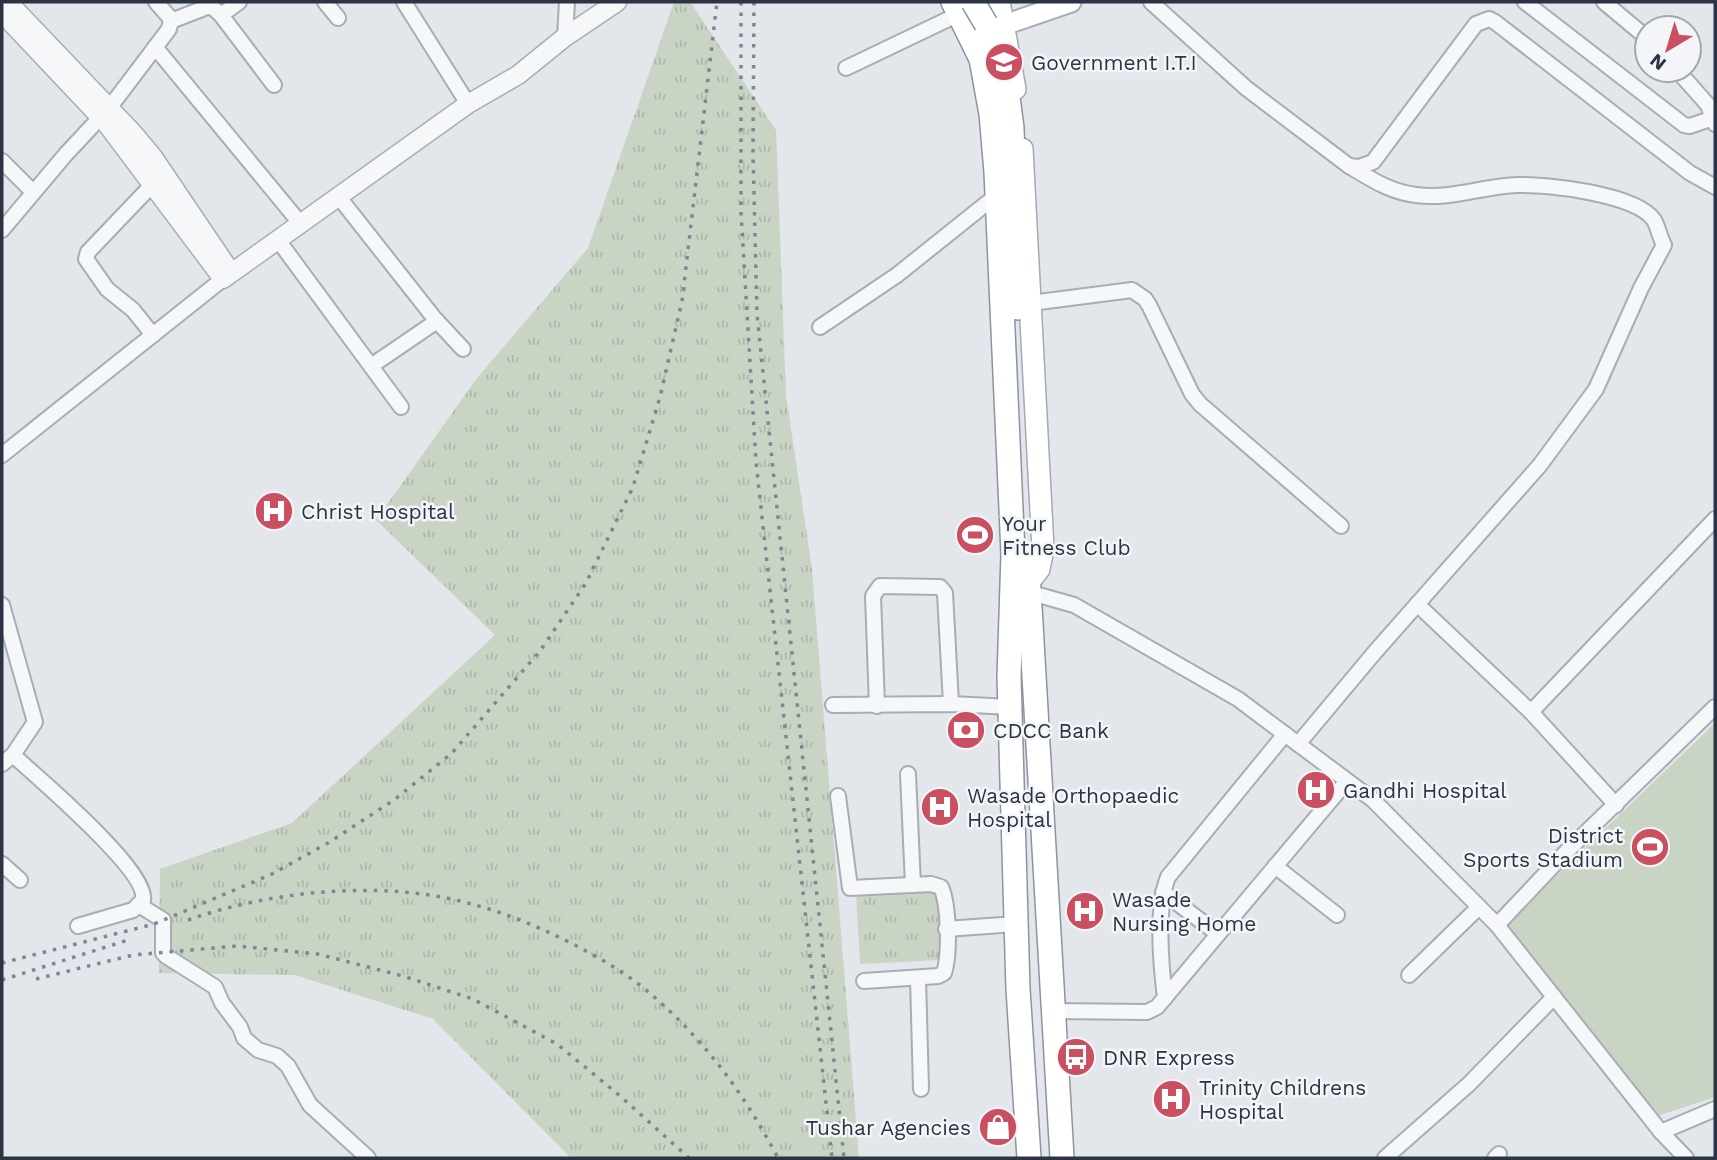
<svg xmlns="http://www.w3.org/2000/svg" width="1717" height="1160" viewBox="0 0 1717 1160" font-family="'Work Sans',sans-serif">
  <defs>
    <pattern id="grass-tufts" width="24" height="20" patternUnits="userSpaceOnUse" patternTransform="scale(1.75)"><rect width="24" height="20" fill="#c9d4c5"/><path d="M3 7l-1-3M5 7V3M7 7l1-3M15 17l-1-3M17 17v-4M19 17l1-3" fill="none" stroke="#adb7aa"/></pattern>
  </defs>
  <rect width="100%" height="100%" fill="#e3e6eb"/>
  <g fill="url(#grass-tufts)">
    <polygon points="674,2 690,2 776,130 786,395 812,569 859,1158 571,1158 433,1019 295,975 159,973 160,869 292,823 495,635 376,520 477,378 588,248"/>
    <polygon points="937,888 941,960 860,964 856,892"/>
  </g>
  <polygon fill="#c9d4c5" points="1715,723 1715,1097 1657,1116 1506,924"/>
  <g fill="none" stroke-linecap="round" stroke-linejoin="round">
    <g stroke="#a8adb5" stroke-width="18">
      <g id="minor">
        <polyline points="325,2 338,18"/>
        <polyline points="404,2 468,104"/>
        <polyline points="1151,2 1246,88 1349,166 1359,167 1373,162 1476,24 1489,19 1495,22 1690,173 1715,187"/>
        <polyline points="1525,2 1684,125 1690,126 1713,118"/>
        <polyline points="1604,2 1647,38"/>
        <polyline points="221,15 239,2"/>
        <polyline points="171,21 207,7 212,7 221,15 274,85"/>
        <polyline points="565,37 567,2"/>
        <polyline points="155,47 300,223"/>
        <polyline points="846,68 959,14"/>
        <polyline points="1677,70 1708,105 1715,124"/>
        <polyline points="2,161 33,192"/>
        <polyline points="152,185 88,252 86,259 107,289 133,310 153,335"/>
        <polyline points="338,196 435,319 463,349"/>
        <polyline points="2,230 66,154 110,107 169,29 171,19 156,2"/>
        <polyline points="278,240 401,407"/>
        <polyline points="1031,303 1132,290 1145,299 1149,305 1192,394 1200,404 1341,526"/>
        <polyline points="820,327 897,275 997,195"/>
        <polyline points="371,366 437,321"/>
        <polyline points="2,455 223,279"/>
        <polyline points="1028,592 1074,605 1238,699 1373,800 1497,925 1661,1132 1715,1109"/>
        <polyline points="1417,604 1531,712 1616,805"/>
        <polyline points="2,605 35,722 13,755 2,764"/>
        <polyline points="833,705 951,704 1011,707"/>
        <polyline points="877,706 873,596 880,586 940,587 945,593 951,704"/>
        <polyline points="1531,712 1715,519"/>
        <path d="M1298,744L1375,652L1540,465L1596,389L1641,288L1664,245C1660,238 1658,227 1654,220C1636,194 1547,184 1517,185C1484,186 1450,200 1416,195C1390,192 1371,179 1349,166"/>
        <path d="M13,755C37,777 149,871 143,900L133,910L78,926"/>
        <polyline points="908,774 913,885"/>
        <path d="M838,796L850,888L931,884L941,887C949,905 950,954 944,973L938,976L864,981"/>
        <polyline points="2,864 20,880"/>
        <polyline points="1275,866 1337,915"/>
        <polyline points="1163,892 1218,934"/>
        <polyline points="139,905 163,920 163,953 166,956 215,987 222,1003 240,1027 244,1038 258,1050 277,1056 288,1066 310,1105 368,1158"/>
        <polyline points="1497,925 1566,852 1715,707"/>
        <polyline points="946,929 1016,924"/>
        <polyline points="1409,975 1479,907"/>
        <polyline points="918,978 921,1089"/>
        <path d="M1165,998C1161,966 1156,907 1168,877L1285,734"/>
        <polyline points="1053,1011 1147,1012 1157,1007 1347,781"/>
        <polyline points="1661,1132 1686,1158"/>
        <polyline points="1385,1158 1469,1084 1554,997"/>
        <polyline points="1495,1158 1499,1154"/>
      </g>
    </g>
    <g stroke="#a8adb5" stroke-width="21">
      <g id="tertiary">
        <polyline points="8,2 133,133 153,157 228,268"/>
        <polyline points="2,13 106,123 223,279 468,104 518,75 565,37 617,2"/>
      </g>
    </g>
    <g stroke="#a8adb5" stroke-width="23">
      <polyline id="secondary" points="1004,25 1071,2"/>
    </g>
    <g stroke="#a3abb6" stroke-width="24">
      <g id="primary">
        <polyline points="999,2 1015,89"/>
        <polyline points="1022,149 1043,549 1039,569 1028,583"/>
      </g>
    </g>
    <g stroke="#8b94a1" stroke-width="26">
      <g id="trunk">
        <polyline points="953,2 981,59 991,114 996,172 1013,554 1009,677 1018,989 1029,1158"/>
        <polyline points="986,24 1006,82 1012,128 1018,308"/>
        <polyline points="1027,555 1062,1158"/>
      </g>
    </g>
    <use href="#minor" stroke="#f6f7f9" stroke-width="14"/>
    <use href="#tertiary" stroke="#f6f7f9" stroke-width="18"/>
    <use href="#secondary" stroke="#fff" stroke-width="19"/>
    <use href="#primary" stroke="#fff" stroke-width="21"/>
    <use href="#trunk" stroke="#fff" stroke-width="23"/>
    <g stroke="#7d8694" stroke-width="3.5" stroke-dasharray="3.5 7" stroke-linecap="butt">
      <polyline points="741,2 741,213 756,462 832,1158"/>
      <polyline points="754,2 753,152 757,314 844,1158"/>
      <path d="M188,920C273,890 387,879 475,905C509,914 541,928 573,944C601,959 630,975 653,996C708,1044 744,1094 778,1158"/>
      <polyline points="2,963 154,924 270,875 328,843 394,800 452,753 540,651 586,583 633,487 660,397 682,301 717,2"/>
      <polyline points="36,979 133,955 237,946 318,954 403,976 473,999 557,1044 619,1095 689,1158"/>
      <polyline points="2,980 128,940"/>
    </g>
    <g stroke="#8b94a1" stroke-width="26" stroke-linecap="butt">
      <polyline id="trunk-bridge" points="973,2 986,24"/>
    </g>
    <use href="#trunk-bridge" stroke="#fff" stroke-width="23"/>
  </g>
  <defs>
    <g id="school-disc" transform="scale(2.0125)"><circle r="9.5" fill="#ca4f61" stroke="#f3f5f8"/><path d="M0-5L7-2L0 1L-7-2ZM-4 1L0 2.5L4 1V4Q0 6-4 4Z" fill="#fff"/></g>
    <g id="hospital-disc" transform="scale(2.0125)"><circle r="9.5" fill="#ca4f61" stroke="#f3f5f8"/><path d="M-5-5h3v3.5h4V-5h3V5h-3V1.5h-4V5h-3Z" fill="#fff"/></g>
    <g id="stadium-disc" transform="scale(2.0125)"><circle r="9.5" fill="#ca4f61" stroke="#f3f5f8"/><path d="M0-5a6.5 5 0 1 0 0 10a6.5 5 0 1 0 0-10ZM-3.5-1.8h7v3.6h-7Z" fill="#fff"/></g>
    <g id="bank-disc" transform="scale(2.0125)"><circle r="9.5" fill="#ca4f61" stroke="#f3f5f8"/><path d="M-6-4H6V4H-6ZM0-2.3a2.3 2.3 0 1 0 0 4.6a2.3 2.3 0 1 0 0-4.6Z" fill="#fff"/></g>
    <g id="bus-disc" transform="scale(2.0125)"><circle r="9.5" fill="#ca4f61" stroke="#f3f5f8"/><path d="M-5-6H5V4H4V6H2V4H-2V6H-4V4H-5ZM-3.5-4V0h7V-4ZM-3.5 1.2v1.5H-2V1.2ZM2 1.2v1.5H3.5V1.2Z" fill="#fff"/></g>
    <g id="shop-disc" transform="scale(2.0125)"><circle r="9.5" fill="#ca4f61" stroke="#f3f5f8"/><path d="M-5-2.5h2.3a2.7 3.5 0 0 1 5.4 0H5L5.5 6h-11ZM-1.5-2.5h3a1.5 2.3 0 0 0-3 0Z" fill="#fff"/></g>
  </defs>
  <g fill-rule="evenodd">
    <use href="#school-disc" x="1004" y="62"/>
    <use href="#hospital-disc" x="274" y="511"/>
    <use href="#stadium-disc" x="975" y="535"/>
    <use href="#bank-disc" x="966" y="730"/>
    <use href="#hospital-disc" x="1316" y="790"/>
    <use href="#hospital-disc" x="940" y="807"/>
    <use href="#stadium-disc" x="1650" y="847"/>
    <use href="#hospital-disc" x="1085" y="911"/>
    <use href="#bus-disc" x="1076" y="1057"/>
    <use href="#hospital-disc" x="1172" y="1099"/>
    <use href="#shop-disc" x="998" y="1127"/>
  </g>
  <g text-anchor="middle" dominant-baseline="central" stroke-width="5" stroke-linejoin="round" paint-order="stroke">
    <g font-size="21" fill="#2c3443" stroke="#f3f5f8" text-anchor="start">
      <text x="1031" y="62">Government I.T.I</text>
      <text x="301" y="511">Christ Hospital</text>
      <text x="1002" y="523">Your<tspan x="1002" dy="24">Fitness Club</tspan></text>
      <text x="993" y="730">CDCC Bank</text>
      <text x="1343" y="790">Gandhi Hospital</text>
      <text x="967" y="795">Wasade Orthopaedic<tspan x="967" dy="24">Hospital</tspan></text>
      <text x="1623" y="835" text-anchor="end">District<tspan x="1623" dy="24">Sports Stadium</tspan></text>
      <text x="1112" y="899">Wasade<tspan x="1112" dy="24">Nursing Home</tspan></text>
      <text x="1103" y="1057">DNR Express</text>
      <text x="1199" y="1087">Trinity Childrens<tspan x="1199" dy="24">Hospital</tspan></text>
      <text x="971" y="1127" text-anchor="end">Tushar Agencies</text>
    </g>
  </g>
  <rect width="1717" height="1160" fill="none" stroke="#2c3443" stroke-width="7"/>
  <g transform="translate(1668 49) rotate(218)"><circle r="33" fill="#f3f5f8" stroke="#a3a8b0" stroke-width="2"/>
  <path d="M0-5L12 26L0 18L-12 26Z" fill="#ca4f61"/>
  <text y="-10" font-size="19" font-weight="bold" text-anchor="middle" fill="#2c3443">N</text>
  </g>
</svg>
